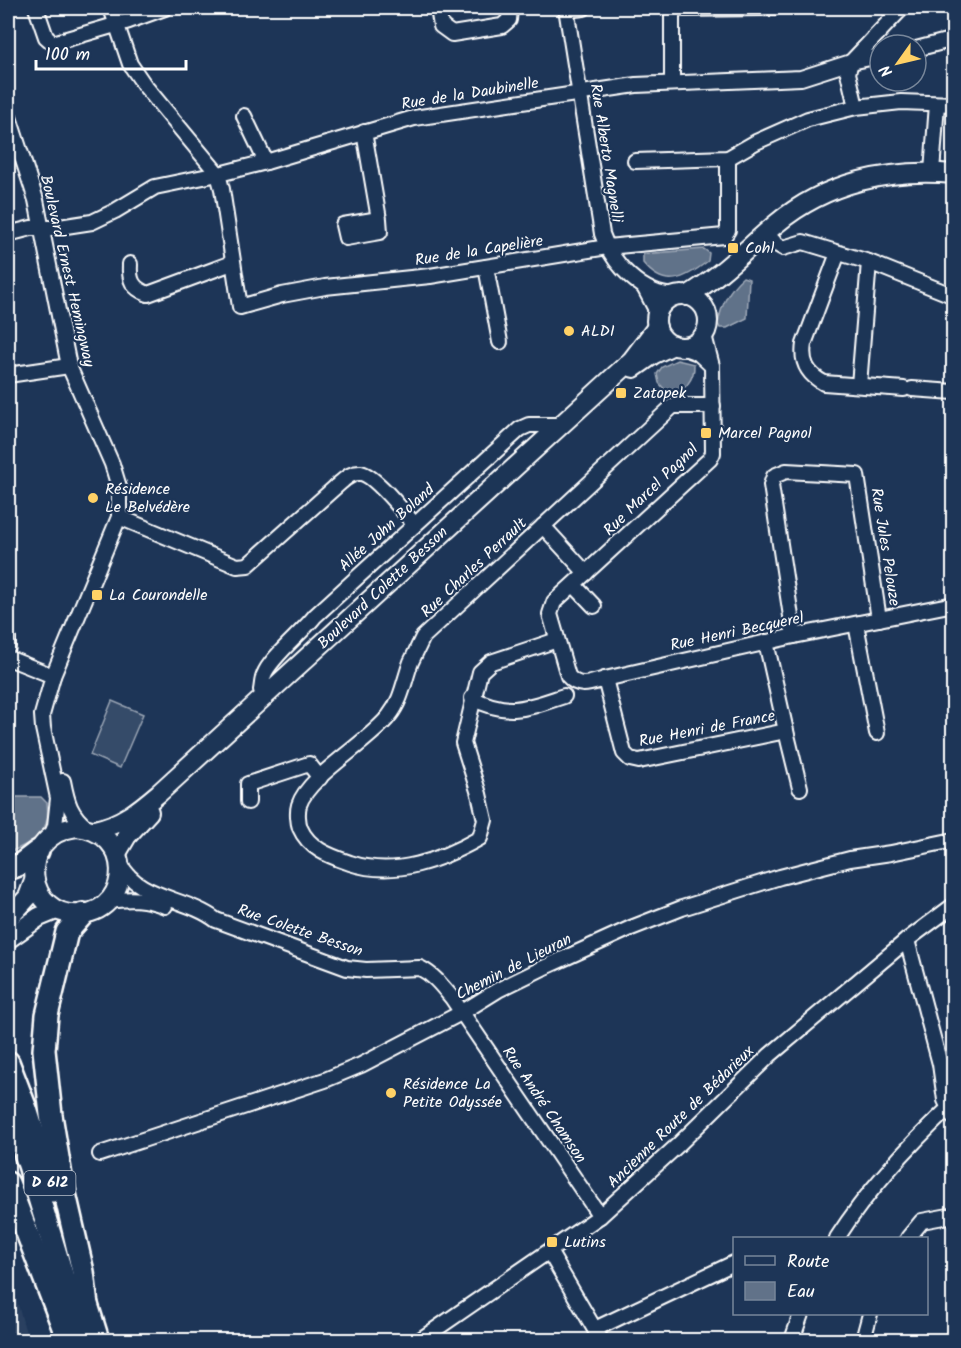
<svg xmlns="http://www.w3.org/2000/svg" width="961" height="1348" viewBox="0 0 961 1348" font-family="Kalam,sans-serif">
  <rect width="100%" height="100%" fill="#1d3557"/>
  <filter id="ink" filterUnits="userSpaceOnUse"><feTurbulence type="fractalNoise" baseFrequency=".0167" numOctaves="2"/><feDisplacementMap in="SourceGraphic" scale="12" xChannelSelector="R" yChannelSelector="G"/><feConvolveMatrix kernelMatrix="1 2 1 2 8 2 1 2 1" color-interpolation-filters="sRGB"/></filter>
  <g filter="url(#ink)">
    <polygon fill="#2a4161" points="8,1269 28,1340 8,1340"/>
    <polygon fill="#364b69" stroke="#9aa5b4" stroke-width="1.5" points="112,701 143,714 120,768 90,755"/>
    <g fill="#617289" stroke="#a0aab8" stroke-width="1.5">
      <path d="M704,249L709,253L708,261C685,279 665,290 643,263V254Z"/>
      <path d="M743,277L749,279L747,318L727,328H720L718,324C721,305 728,290 743,277Z"/>
      <path d="M677,360L694,364C695,379 684,392 670,396L659,383L657,374L662,367Z"/>
      <path d="M8,797H41L47,803C48,811 48,821 44,828C38,839 20,849 8,852Z"/>
    </g>
    <g fill="none" stroke-linecap="round" stroke-linejoin="round">
      <g stroke="#fff" stroke-width="18">
        <g id="minor">
          <polyline points="36,8 46,37 53,43 129,21 165,8"/>
          <polyline points="111,8 130,64 145,86 218,174 222,189 240,307 282,295 325,287 430,276 607,247 724,236 728,230 728,158"/>
          <polyline points="438,8 441,26 452,34 502,26 509,20 510,8"/>
          <path d="M566,8L602,234C613,265 642,295 675,296"/>
          <polyline points="672,8 672,83"/>
          <polyline points="672,9 773,8"/>
          <polyline points="566,10 584,8"/>
          <polyline points="916,49 954,39"/>
          <polyline points="856,107 848,73 851,62 902,8"/>
          <polyline points="8,114 36,200 69,366 112,464 119,487 119,517 53,676 42,715 43,728 58,798 55,826 52,834"/>
          <polyline points="244,116 266,162"/>
          <polyline points="364,132 379,219 343,225 346,238 380,232 379,219"/>
          <polyline points="635,161 728,158 756,142 808,119 856,107 901,102 954,104"/>
          <polyline points="932,172 937,104"/>
          <polyline points="766,233 776,244 783,248 803,242 869,262 954,296"/>
          <polyline points="8,234 31,228 53,228 92,222 115,211 155,187 223,173 266,162 414,118 636,85 801,78 851,62 880,56"/>
          <path d="M838,253L804,344C801,362 807,374 824,383L904,389"/>
          <path d="M130,264C129,280 132,288 148,294L232,263"/>
          <polyline points="486,267 500,342"/>
          <polyline points="644,287 655,308 656,318"/>
          <path d="M704,335L712,366L713,453L710,459L554,602L550,614L568,676C579,689 591,683 605,679L794,636L954,604"/>
          <polyline points="681,347 698,353 712,366"/>
          <polyline points="8,375 69,366"/>
          <polyline points="859,385 869,262"/>
          <polyline points="912,389 954,392"/>
          <path d="M119,517L237,566L248,565L340,483C346,478 352,472 361,473C376,476 404,513 415,525"/>
          <polyline points="543,526 586,573"/>
          <polyline points="574,585 594,606"/>
          <polyline points="856,624 877,733"/>
          <polyline points="794,636 771,485 774,476 786,471 857,475 879,619"/>
          <polyline points="8,638 8,647"/>
          <path d="M557,640L491,662L480,672L463,743L479,794L485,820L480,838C441,860 395,878 350,863C330,856 309,849 300,828C298,822 297,812 299,805C308,776 368,743 389,716C402,700 404,681 411,662C415,654 419,645 423,637L673,406H713"/>
          <polyline points="8,658 53,676"/>
          <polyline points="605,679 624,753 630,759 639,761 786,731 766,642"/>
          <path d="M261,690C262,685 262,679 264,675C270,658 302,633 315,616L520,429L529,425H559"/>
          <path d="M472,698C509,717 527,708 564,696"/>
          <polyline points="786,731 800,788"/>
          <path d="M63,781C67,802 70,814 87,828"/>
          <polyline points="248,802 248,784 309,764 320,778"/>
          <path d="M120,863C137,899 186,897 216,920L347,968L366,970L420,968C434,975 442,986 452,998L600,1216"/>
          <path d="M108,901C129,898 145,898 165,906"/>
          <polyline points="907,940 940,1064 945,1100 954,1118"/>
          <polyline points="100,1154 325,1080 361,1065 461,1013 498,990 543,968 631,928 682,908 780,877 850,859 891,853 954,840"/>
          <path d="M837,1238C869,1188 910,1144 954,1103"/>
          <polyline points="908,1238 922,1221 954,1215"/>
          <polyline points="550,1253 601,1340"/>
          <polyline points="595,1329 734,1263"/>
          <polyline points="420,1340 600,1216 678,1145 770,1055 907,940 954,905"/>
          <polyline points="792,1340 801,1314"/>
          <polyline points="863,1340 870,1314"/>
        </g>
      </g>
      <g stroke="#fff" stroke-width="22">
        <g id="major">
          <circle cx="682" cy="321" r="26"/>
          <path d="M687,296C721,276 746,249 776,224C826,182 890,168 954,174"/>
          <polyline points="634,368 654,354 673,345"/>
          <path d="M76,827C134,831 133,908 82,914C26,920 13,836 76,827Z"/>
          <path d="M94,830C121,825 139,810 159,793L632,360L657,327"/>
          <polyline points="117,853 127,836 149,812"/>
          <polyline points="8,919 28,897 34,881"/>
          <polyline points="8,939 39,917 56,910"/>
        </g>
      </g>
      <g stroke="#fff" stroke-width="26">
        <g id="highway">
          <polyline points="8,869 21,864 38,851"/>
          <polyline points="83,914 67,932 47,1015 44,1050 51,1115 61,1176 83,1272 87,1306"/>
          <polyline points="8,1062 26,1109 52,1191"/>
          <polyline points="8,1104 29,1165 82,1340"/>
          <polyline points="8,1183 68,1340"/>
          <polyline points="83,1292 98,1340"/>
        </g>
      </g>
      <use href="#minor" stroke="#1d3557" stroke-width="14"/>
      <use href="#major" stroke="#1d3557" stroke-width="18"/>
      <use href="#highway" stroke="#1d3557" stroke-width="21"/>
    </g>
  </g>
  <g fill="#ffd166" stroke="#1d3557" stroke-width="2">
    <rect x="727" y="242" width="12" height="12" rx="3"/>
    <circle cx="569" cy="331" r="6"/>
    <rect x="615" y="387" width="12" height="12" rx="3"/>
    <rect x="700" y="427" width="12" height="12" rx="3"/>
    <circle cx="93" cy="498" r="6"/>
    <rect x="91" y="589" width="12" height="12" rx="3"/>
    <circle cx="391" cy="1093" r="6"/>
    <rect x="546" y="1236" width="12" height="12" rx="3"/>
  </g>
  <g text-anchor="middle" dominant-baseline="central" stroke-width="4.5" stroke-linejoin="round" paint-order="stroke">
    <rect fill="#1d3557" stroke="#bbc2cd" stroke-width="1.5" x="24.5" y="1171" width="51" height="24" rx="4.5"/>
    <g font-size="15" font-weight="bold" fill="#fff">
      <text x="50" y="1183">D 612</text>
    </g>
    <g font-size="16" fill="#fff" stroke="#1d3557">
      <text transform="translate(470 94) rotate(-9)">Rue de la Daubinelle</text>
      <text transform="translate(606 153) rotate(81)">Rue Alberto Magnelli</text>
      <text transform="translate(479 251) rotate(-9)">Rue de la Capelière</text>
      <text transform="translate(67 271) rotate(77)">Boulevard Ernest Hemingway</text>
      <text transform="translate(651 490) rotate(-44)">Rue Marcel Pagnol</text>
      <text transform="translate(387 528) rotate(-42)">Allée John Boland</text>
      <text transform="translate(885 547) rotate(81)">Rue Jules Pelouze</text>
      <text transform="translate(474 568) rotate(-43)">Rue Charles Perrault</text>
      <text transform="translate(383 588) rotate(-43)">Boulevard Colette Besson</text>
      <text transform="translate(737 632) rotate(-12)">Rue Henri Becquerel</text>
      <text transform="translate(707 729) rotate(-11)">Rue Henri de France</text>
      <text transform="translate(300 931) rotate(19)">Rue Colette Besson</text>
      <text transform="translate(514 967) rotate(-27)">Chemin de Lieuran</text>
      <text transform="translate(544 1105) rotate(56)">Rue André Chamson</text>
      <text transform="translate(681 1117) rotate(-44)">Ancienne Route de Bédarieux</text>
    </g>
    <g font-size="16" fill="#fff" stroke="#1d3557" text-anchor="start">
      <text x="745" y="248">Cohl</text>
      <text x="581" y="331">ALDI</text>
      <text x="633" y="393">Zatopek</text>
      <text x="718" y="433">Marcel Pagnol</text>
      <text x="105" y="489">Résidence<tspan x="105" dy="18">Le Belvédère</tspan></text>
      <text x="109" y="595">La Courondelle</text>
      <text x="403" y="1084">Résidence La<tspan x="403" dy="18">Petite Odyssée</tspan></text>
      <text x="564" y="1242">Lutins</text>
    </g>
  </g>
  <rect width="961" height="1348" fill="none" stroke="#1d3557" stroke-width="30"/>
  <rect x="15" y="15" width="931" height="1318" fill="none" stroke="#fff" stroke-width="2" filter="url(#ink)"/>
  <rect x="733" y="1237" width="195" height="78" fill="#1d3557" stroke="#77869a" stroke-width="1.5"/>
  <rect x="745" y="1256" width="30" height="9" fill="#1d3557" stroke="#77869a" stroke-width="1.5"/>
  <text x="787" y="1267" font-size="18" fill="#ffffff">Route</text>
  <rect x="745" y="1282" width="30" height="18" fill="#617289" stroke="#77869a" stroke-width="1.5"/>
  <text x="787" y="1297" font-size="18" fill="#ffffff">Eau</text>
  <g transform="translate(898 63) rotate(236)"><circle r="28" fill="#1d3557" stroke="#77869a" stroke-width="1.5"/>
  <path d="M0-4.5L10 22L0 15L-10 22Z" fill="#ffd166"/>
  <text y="-9" font-size="16" font-weight="bold" text-anchor="middle" fill="#ffffff">N</text>
  </g>
  <path d="M36 60v9h150v-9" fill="none" stroke="#ffffff" stroke-width="3"/>
  <text x="45" y="60" font-size="18" fill="#ffffff" stroke="#1d3557" stroke-width="4.5" paint-order="stroke">100 m</text>
</svg>
